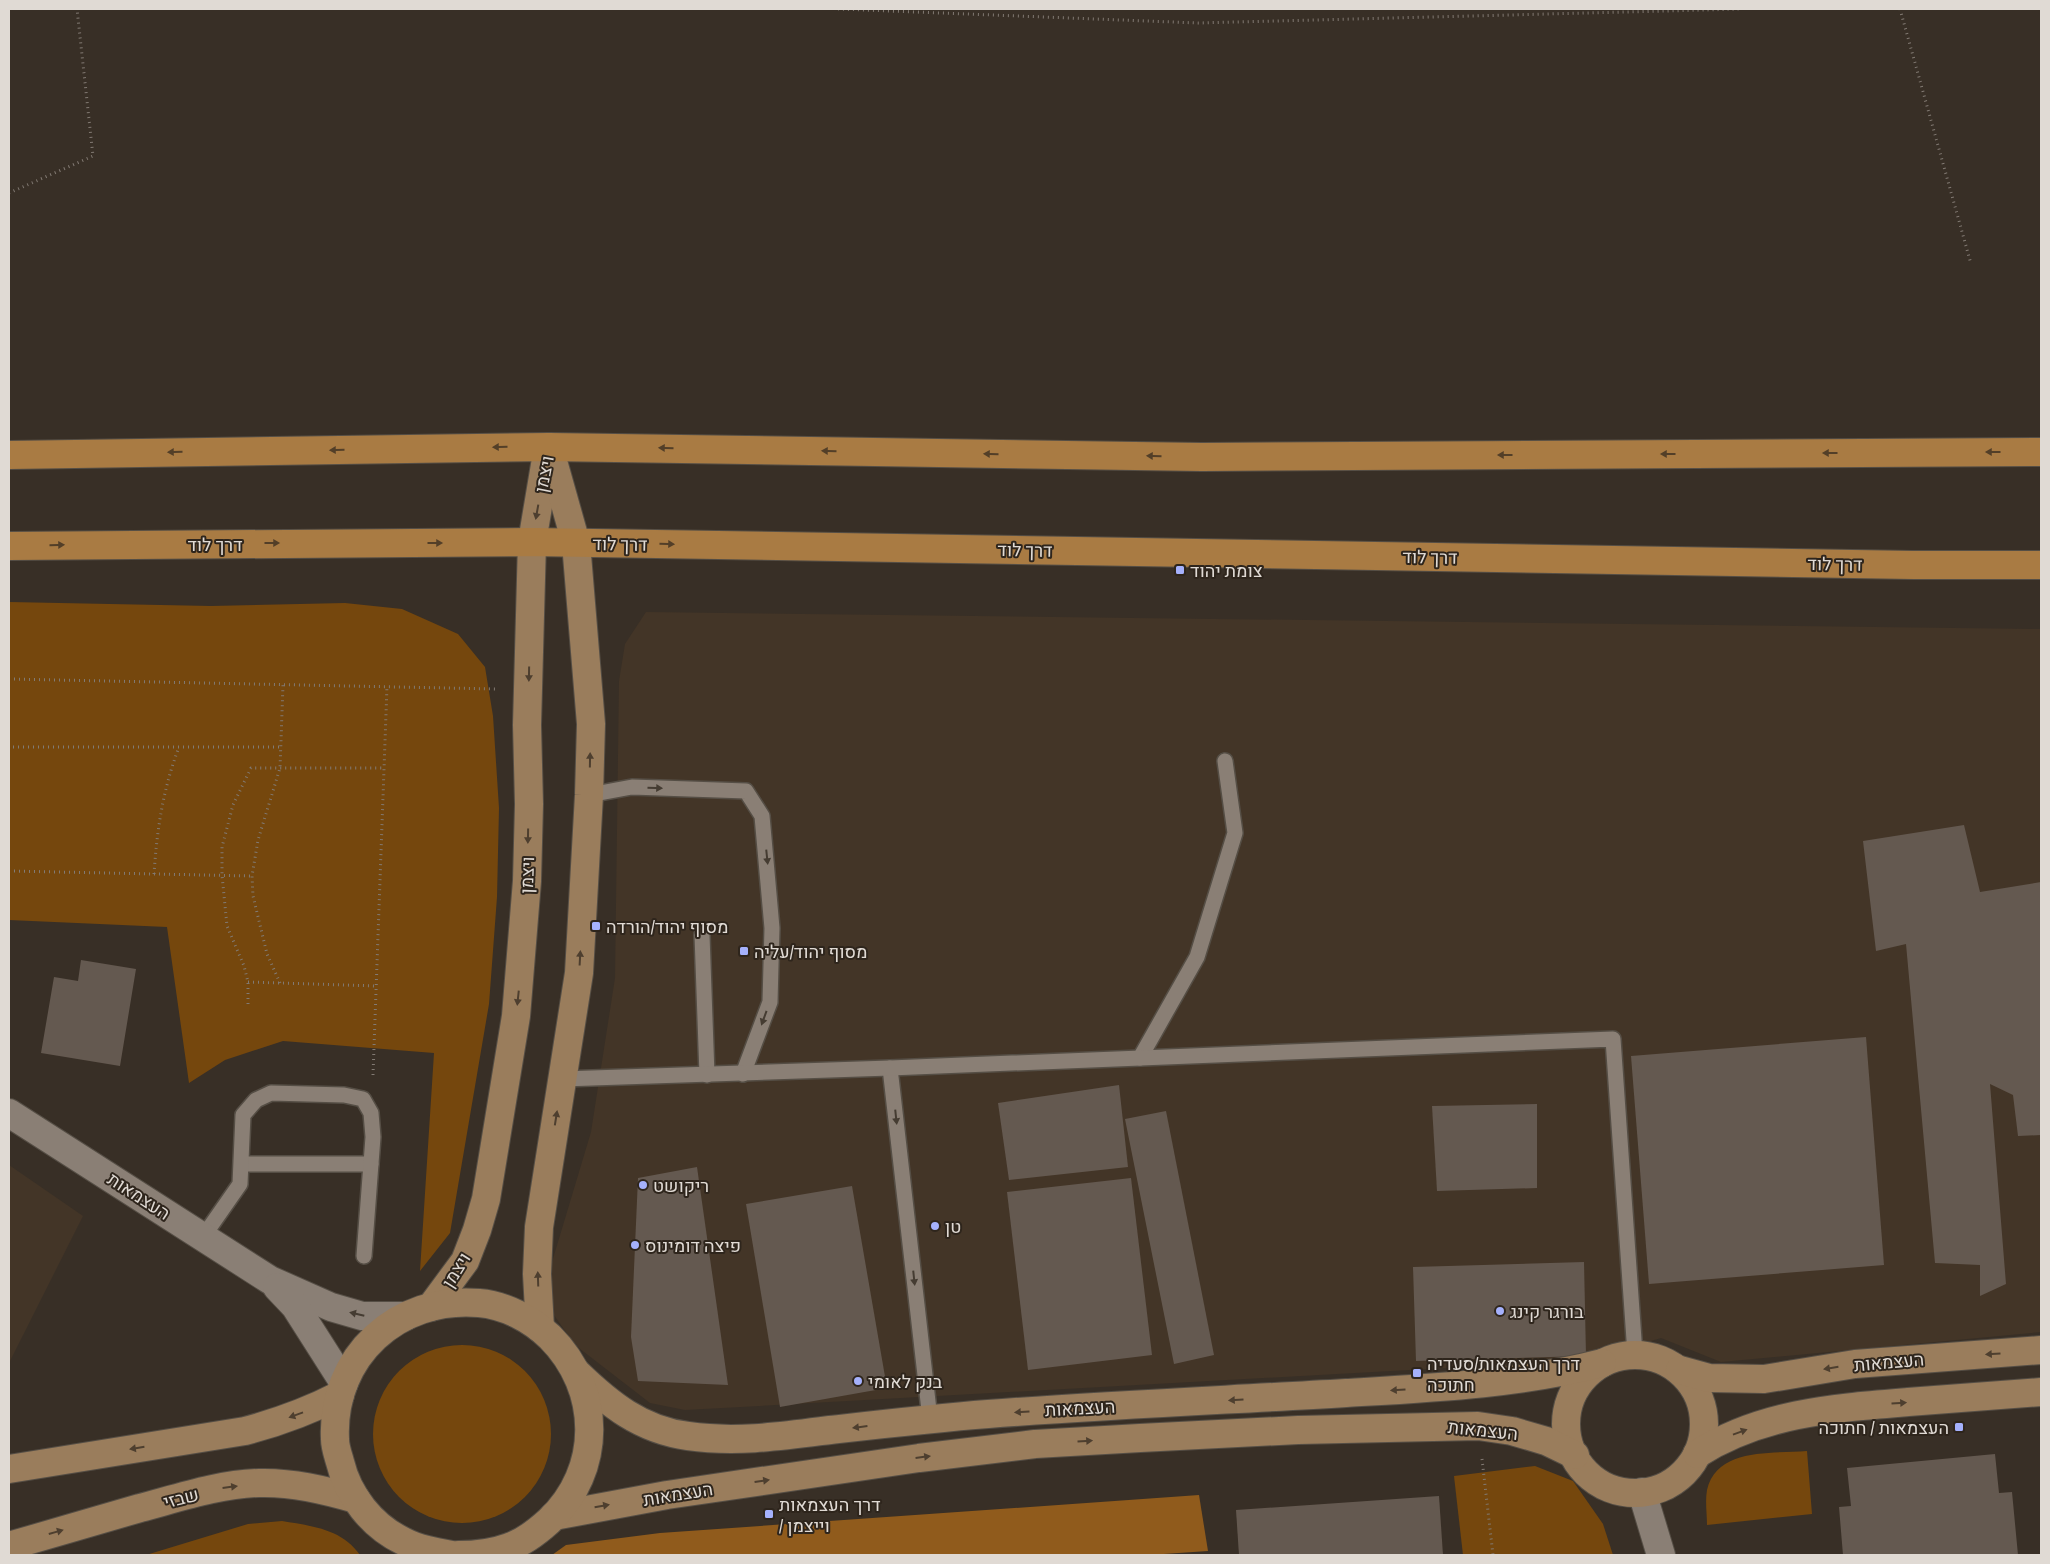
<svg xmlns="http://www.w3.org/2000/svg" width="2050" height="1564" viewBox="0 0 2050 1564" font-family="'Archivo Narrow',Heebo,sans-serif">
  <rect width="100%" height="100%" fill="#382f26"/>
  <g fill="#433527">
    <polygon points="646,612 2041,629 2041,1332 1721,1362 1661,1338 1597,1357 1554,1362 685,1410 650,1403 575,1345 549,1308 552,1262 591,1132 615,978 619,681 625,644"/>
    <polygon points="9,1165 83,1216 9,1363"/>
  </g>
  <g fill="#75470d">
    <polygon points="9,602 211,606 345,603 402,609 458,634 485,667 493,716 499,808 497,897 489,1004 450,1233 420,1271 434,1053 283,1041 225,1060 189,1083 167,927 9,920"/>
    <circle cx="462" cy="1434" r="89"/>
    <path d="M1807,1451L1812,1514L1707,1525C1707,1514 1705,1501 1707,1490C1717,1447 1773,1454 1807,1451Z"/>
    <polygon points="1535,1466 1573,1481 1603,1524 1613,1555 1463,1555 1454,1476"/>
    <path d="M282,1521C312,1526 342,1529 360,1555H146L248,1524Z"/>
  </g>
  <polygon fill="#905b1c" points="1199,1495 1208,1551 1149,1555 552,1555 566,1545 660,1533"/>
  <g fill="#645950">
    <polygon points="1964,825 1980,892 2041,882 2041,1135 2018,1136 2013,1095 1990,1084 2006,1284 1980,1296 1980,1265 1935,1263 1906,944 1876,951 1863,841"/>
    <polygon points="81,960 136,969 120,1066 41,1053 54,977 78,981"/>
    <polygon points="1866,1037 1884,1265 1649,1284 1631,1056"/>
    <polygon points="1119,1085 1128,1167 1009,1180 998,1103"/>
    <polygon points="1537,1104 1537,1188 1437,1191 1432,1106"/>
    <polygon points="1166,1111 1214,1355 1174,1364 1125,1119"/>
    <polygon points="697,1167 728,1385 638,1381 631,1337 638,1178"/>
    <polygon points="1131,1178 1152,1355 1028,1370 1007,1192"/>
    <polygon points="852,1186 887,1388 780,1407 746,1204"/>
    <polygon points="1584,1262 1586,1356 1416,1361 1413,1267"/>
    <polygon points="1995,1454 1999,1493 2012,1492 2018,1555 1843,1555 1839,1507 1851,1506 1847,1468"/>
    <polygon points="1439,1496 1443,1555 1239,1555 1236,1510"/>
  </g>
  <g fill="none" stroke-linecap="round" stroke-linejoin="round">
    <g stroke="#554e45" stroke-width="18">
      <g id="lane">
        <polyline points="589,795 632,787 746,791 762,816 772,928 770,1002 743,1074"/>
        <polyline points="702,935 707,1075"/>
        <polyline points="1140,1058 1197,957 1235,833 1225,761"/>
        <polyline points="890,1068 930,1419"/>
        <polyline points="562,1079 890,1068 1613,1039 1635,1354"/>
        <polyline points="243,1164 371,1164"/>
        <polyline points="203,1237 240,1184 243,1115 256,1100 271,1093 344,1095 363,1099 371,1113 373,1137 364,1256"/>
      </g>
    </g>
    <g stroke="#554e45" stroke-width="30">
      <g id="street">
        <polyline points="9,1113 270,1280 331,1307 362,1316 406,1316"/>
        <polyline points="277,1287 295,1306 344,1383"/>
        <polyline points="1642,1492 1661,1555"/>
      </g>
    </g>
    <g stroke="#554e45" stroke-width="30">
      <g id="secondary">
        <polyline points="431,1307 465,1261 477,1230 486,1199 516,1016 527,881 529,804 527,725 532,542 547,453"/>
        <polyline points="540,1328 537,1274 539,1227 579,973 589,795 591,724 576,543 549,447"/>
        <circle cx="1635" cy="1424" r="69"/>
        <polyline points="1680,1370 1709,1378 1764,1379 1855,1364 2041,1350"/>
        <path d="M576,1372C609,1404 641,1430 688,1436C736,1443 783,1436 830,1430C883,1424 935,1418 988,1414C1107,1405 1227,1400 1346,1393C1432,1388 1519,1384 1602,1363"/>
        <path d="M1697,1454C1761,1413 1834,1408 1908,1402C1953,1399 1997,1395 2041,1392"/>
        <path d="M9,1469L245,1431C279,1422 309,1411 340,1395"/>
        <polyline points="554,1516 667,1495 919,1458 1035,1444 1140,1438 1298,1430 1478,1426 1512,1431 1546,1441 1575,1455"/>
        <path d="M9,1546C53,1533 96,1521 140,1508C178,1498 219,1484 259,1483C292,1482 324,1490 356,1499"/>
        <path d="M452,1555C435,1552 418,1549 403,1541C372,1526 348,1496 340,1462C338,1455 335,1447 335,1439C331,1356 398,1296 479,1303C505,1305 531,1319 550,1337C602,1389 603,1470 549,1521C538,1531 524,1542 509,1547C493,1553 476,1555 458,1555"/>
      </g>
    </g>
    <g stroke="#554e45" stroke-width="30">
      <g id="primary">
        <polyline points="9,455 549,447 1202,457 2041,452"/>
        <polyline points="9,546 532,542 1913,565 2041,565"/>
      </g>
    </g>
    <g stroke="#827a73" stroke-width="3" stroke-dasharray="1 4" stroke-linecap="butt">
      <polyline points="838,9 1198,23 1742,9"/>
      <polyline points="1900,9 1971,264"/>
      <polyline points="9,193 93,156 77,9"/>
      <polyline points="9,679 496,689"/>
      <polyline points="13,747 281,747"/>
      <polyline points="9,871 252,876"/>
      <path d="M154,874C157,829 163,789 179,747"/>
      <polyline points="248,982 376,986"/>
      <polyline points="280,983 267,954 253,896 252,876 258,840 280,768 283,685"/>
      <polyline points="248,1004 248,982 244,966 227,926 222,875 222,847 233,805 251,768 384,768"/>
      <polyline points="373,1075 387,686"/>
      <polyline points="1482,1459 1493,1555"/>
    </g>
    <use href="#lane" stroke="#8a7f75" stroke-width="15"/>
    <use href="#street" stroke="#8a7f75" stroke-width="28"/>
    <use href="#secondary" stroke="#9a7d5c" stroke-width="28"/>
    <use href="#primary" stroke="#a97b43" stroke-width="28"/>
  </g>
  <defs><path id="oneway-solid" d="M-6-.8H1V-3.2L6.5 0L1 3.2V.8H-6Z" transform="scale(1.25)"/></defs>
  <g fill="#533f28">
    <use href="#oneway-solid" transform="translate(500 447) rotate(179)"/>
    <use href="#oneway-solid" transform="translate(666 448) rotate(-179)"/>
    <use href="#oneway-solid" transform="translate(337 450) rotate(179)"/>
    <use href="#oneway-solid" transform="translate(829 451) rotate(-179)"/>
    <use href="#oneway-solid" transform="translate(175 452) rotate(179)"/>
    <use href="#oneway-solid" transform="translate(1993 452) rotate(180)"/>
    <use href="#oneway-solid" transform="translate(1830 453) rotate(180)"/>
    <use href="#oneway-solid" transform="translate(991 454) rotate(-179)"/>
    <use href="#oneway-solid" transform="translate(1668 454) rotate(180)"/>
    <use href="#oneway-solid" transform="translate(1505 455) rotate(180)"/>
    <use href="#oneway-solid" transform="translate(1154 456) rotate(-179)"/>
    <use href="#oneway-solid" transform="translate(272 543)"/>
    <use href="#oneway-solid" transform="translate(435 543)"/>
    <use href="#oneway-solid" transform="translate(667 544) rotate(1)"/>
    <use href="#oneway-solid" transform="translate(57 545) rotate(-1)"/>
  </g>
  <g fill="#4e3f2f">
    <use href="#oneway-solid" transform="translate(537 512) rotate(100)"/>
    <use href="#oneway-solid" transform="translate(529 674) rotate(91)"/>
    <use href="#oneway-solid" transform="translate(590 760) rotate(-89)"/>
    <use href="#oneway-solid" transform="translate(528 836) rotate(91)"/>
    <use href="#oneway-solid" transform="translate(580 958) rotate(-87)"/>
    <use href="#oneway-solid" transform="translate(518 998) rotate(96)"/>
    <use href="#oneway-solid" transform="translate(556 1118) rotate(-81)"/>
    <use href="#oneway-solid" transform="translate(538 1279) rotate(-92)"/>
    <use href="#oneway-solid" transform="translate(1993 1354) rotate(176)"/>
    <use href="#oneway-solid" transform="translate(1831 1368) rotate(171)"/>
    <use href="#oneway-solid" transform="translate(1398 1390) rotate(177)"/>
    <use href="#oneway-solid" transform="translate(1236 1400) rotate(177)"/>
    <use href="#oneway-solid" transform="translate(1899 1403) rotate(-4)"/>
    <use href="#oneway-solid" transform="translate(1022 1412) rotate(176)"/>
    <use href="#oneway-solid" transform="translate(296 1415) rotate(160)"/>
    <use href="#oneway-solid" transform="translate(860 1427) rotate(173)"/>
    <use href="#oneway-solid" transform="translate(1740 1432) rotate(-20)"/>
    <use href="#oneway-solid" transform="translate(1085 1441) rotate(-4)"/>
    <use href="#oneway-solid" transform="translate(137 1448) rotate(171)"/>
    <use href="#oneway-solid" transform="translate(923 1457) rotate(-7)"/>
    <use href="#oneway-solid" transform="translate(762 1481) rotate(-8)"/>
    <use href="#oneway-solid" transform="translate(230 1487) rotate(-7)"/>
    <use href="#oneway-solid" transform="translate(602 1506) rotate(-10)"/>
    <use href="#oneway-solid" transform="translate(56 1532) rotate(-16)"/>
  </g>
  <g fill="#453c32">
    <use href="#oneway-solid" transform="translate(655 788) rotate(2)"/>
    <use href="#oneway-solid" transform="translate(767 857) rotate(84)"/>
    <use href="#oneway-solid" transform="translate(764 1018) rotate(110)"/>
    <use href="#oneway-solid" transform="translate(896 1117) rotate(84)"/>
    <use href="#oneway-solid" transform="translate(914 1278) rotate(84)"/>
    <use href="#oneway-solid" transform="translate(357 1314) rotate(-167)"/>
  </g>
  <g fill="#a5b1fc" stroke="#2e251c" stroke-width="2">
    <rect x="1175" y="565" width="10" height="10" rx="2.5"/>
    <rect x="591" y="921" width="10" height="10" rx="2.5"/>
    <rect x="739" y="946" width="10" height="10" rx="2.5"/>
    <circle cx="643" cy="1185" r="5"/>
    <circle cx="935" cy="1226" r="5"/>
    <circle cx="635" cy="1245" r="5"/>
    <circle cx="1500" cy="1311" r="5"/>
    <rect x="1412" y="1368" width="10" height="10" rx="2.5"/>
    <circle cx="858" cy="1381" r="5"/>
    <rect x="1954" y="1422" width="10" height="10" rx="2.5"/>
    <rect x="764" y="1509" width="10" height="10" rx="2.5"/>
  </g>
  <g text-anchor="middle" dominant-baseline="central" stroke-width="4" stroke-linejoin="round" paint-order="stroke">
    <g font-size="18" fill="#e0dad4" stroke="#2e251c">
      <text transform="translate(544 474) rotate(-79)">ויצמן</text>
      <text x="215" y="544">דרך לוד</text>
      <text transform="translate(620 544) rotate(1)">דרך לוד</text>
      <text transform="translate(1025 550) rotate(1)">דרך לוד</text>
      <text transform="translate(1430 557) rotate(1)">דרך לוד</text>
      <text transform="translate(1835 564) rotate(1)">דרך לוד</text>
      <text transform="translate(527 875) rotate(-88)">ויצמן</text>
      <text transform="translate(139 1196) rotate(33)">העצמאות</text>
      <text transform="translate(456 1270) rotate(-58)">ויצמן</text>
      <text transform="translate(1889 1362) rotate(-5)">העצמאות</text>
      <text transform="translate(1080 1408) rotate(-3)">העצמאות</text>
      <text transform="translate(1483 1430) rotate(6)">העצמאות</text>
      <text transform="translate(678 1494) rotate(-9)">העצמאות</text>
      <text transform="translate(181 1498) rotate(-14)">שבזי</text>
    </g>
    <g font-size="18" fill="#e0dad4" stroke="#2e251c" text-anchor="start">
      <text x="1190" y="570">צומת יהוד</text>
      <text x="606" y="926">מסוף יהוד/הורדה</text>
      <text x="754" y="951">מסוף יהוד/עליה</text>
      <text x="653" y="1185">ריקושט</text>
      <text x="945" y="1226">טן</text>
      <text x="645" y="1245">פיצה דומינוס</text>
      <text x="1510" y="1311">בורגר קינג</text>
      <text x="1427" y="1363">דרך העצמאות/סעדיה<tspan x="1427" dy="21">חתוכה</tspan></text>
      <text x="868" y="1381">בנק לאומי</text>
      <text x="1949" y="1427" text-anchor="end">העצמאות / חתוכה</text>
      <text x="779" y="1504">דרך העצמאות<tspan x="779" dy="21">/ וייצמן</tspan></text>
    </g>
  </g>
  <rect width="2050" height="1564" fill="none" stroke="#e0dad4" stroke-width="20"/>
</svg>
